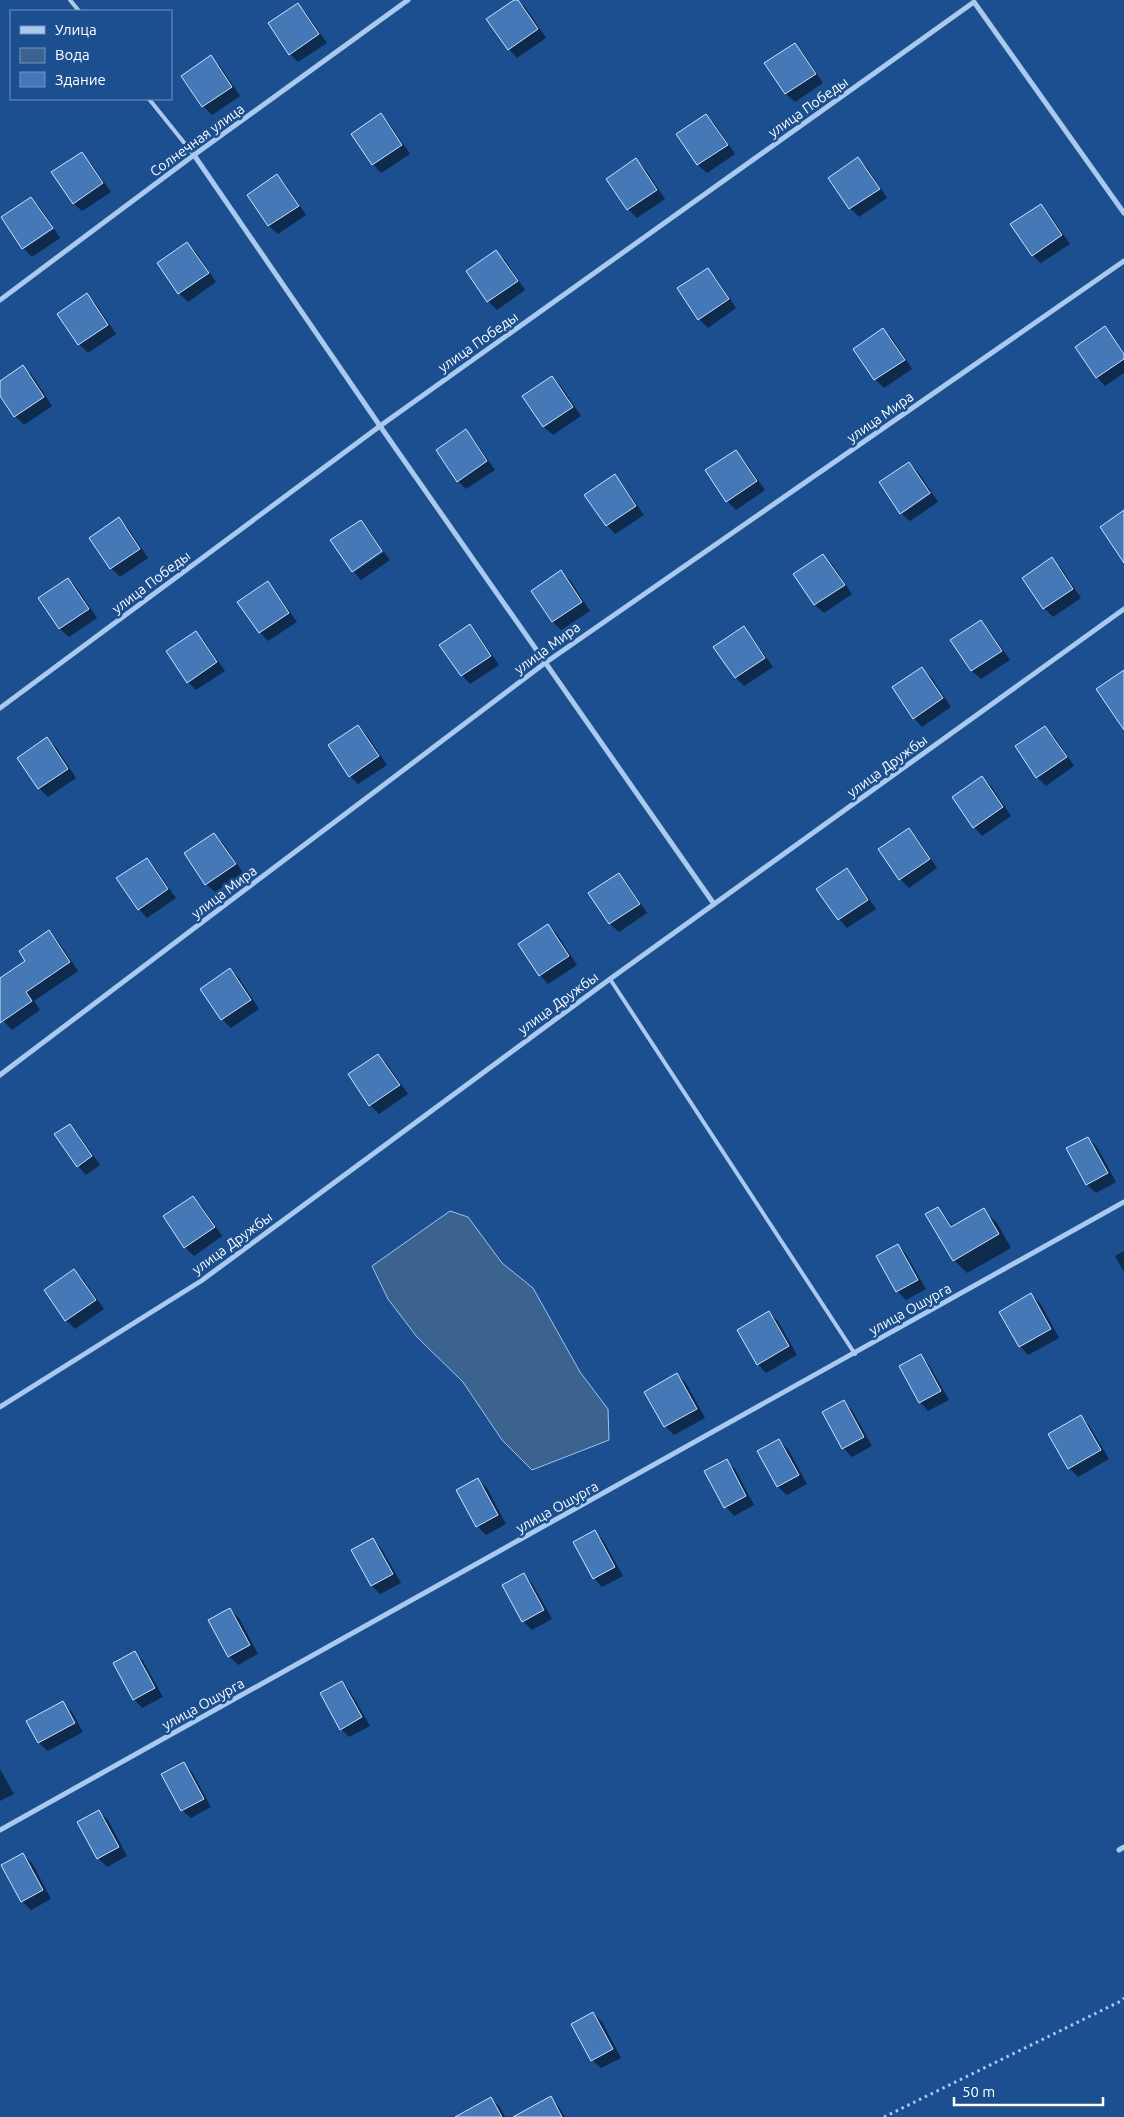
<svg xmlns="http://www.w3.org/2000/svg" width="1124" height="2117" viewBox="0 0 1124 2117" font-family="Ubuntu,sans-serif">
  <rect width="100%" height="100%" fill="#1b4f8f"/>
  <polygon fill="#3c6290" stroke="#9cc4f0" points="450,1211 468,1217 502,1263 533,1288 580,1372 608,1409 609,1440 532,1470 502,1440 463,1382 417,1337 388,1299 372,1266"/>
  <g fill="#0007">
    <polygon points="516,0 526,8 546,38 517,58 509,49"/>
    <polygon points="298,4 306,13 327,43 298,62 290,54"/>
    <polygon points="794,44 803,53 823,83 795,102 786,94 766,63"/>
    <polygon points="211,57 220,66 240,96 212,115 203,106 183,76"/>
    <polygon points="381,115 389,123 410,154 381,173 373,164"/>
    <polygon points="706,115 715,124 735,154 707,173 698,165 678,134"/>
    <polygon points="81,153 90,162 111,192 82,211 73,203"/>
    <polygon points="858,159 867,167 887,198 859,217 850,208"/>
    <polygon points="636,160 645,169 665,199 637,218 628,209"/>
    <polygon points="277,176 286,185 306,215 278,234 269,226 249,195"/>
    <polygon points="31,199 40,207 53,227 23,247"/>
    <polygon points="1040,205 1049,214 1070,244 1041,263 1032,255"/>
    <polygon points="54,229 60,238 32,257 24,249"/>
    <polygon points="187,244 196,252 216,282 188,302 179,293 159,263"/>
    <polygon points="496,252 505,260 525,290 497,310 488,301"/>
    <polygon points="707,270 716,278 736,308 708,328 699,319 679,289"/>
    <polygon points="87,295 96,304 116,334 88,353 79,344 59,314"/>
    <polygon points="1105,328 1124,352 1124,373 1105,386 1097,377"/>
    <polygon points="883,330 892,338 912,369 884,388 875,379 855,349"/>
    <polygon points="23,367 32,375 52,406 24,425 15,416 0,394 0,382"/>
    <polygon points="552,377 561,386 581,416 553,435 544,427 523,396"/>
    <polygon points="466,431 474,440 495,470 466,489 458,481"/>
    <polygon points="736,452 744,460 765,490 736,510 727,501"/>
    <polygon points="909,463 918,472 931,491 901,512"/>
    <polygon points="615,476 623,485 644,515 615,534 607,525"/>
    <polygon points="932,493 938,502 910,521 902,514"/>
    <polygon points="119,519 128,528 148,558 120,577 111,568"/>
    <polygon points="361,522 369,530 382,550 352,570"/>
    <polygon points="384,552 390,560 361,580 354,572"/>
    <polygon points="823,555 832,564 852,594 824,613 815,605 795,575"/>
    <polygon points="1052,559 1061,568 1081,598 1053,617 1044,608"/>
    <polygon points="561,572 570,580 590,611 561,630 553,622 532,591"/>
    <polygon points="68,579 77,588 97,618 69,637 60,629 40,598"/>
    <polygon points="268,583 276,592 297,622 268,641 260,632"/>
    <polygon points="980,621 989,630 1010,660 981,679 972,671 952,640"/>
    <polygon points="470,626 478,635 499,665 470,684 462,675"/>
    <polygon points="744,628 752,637 773,667 744,686 736,678"/>
    <polygon points="196,632 204,641 225,671 196,690 188,682"/>
    <polygon points="922,669 931,677 951,707 922,727 914,718"/>
    <polygon points="358,726 367,735 387,765 358,784 350,776"/>
    <polygon points="1045,728 1054,736 1074,766 1046,786 1037,777"/>
    <polygon points="47,739 56,747 76,778 48,797 39,788"/>
    <polygon points="982,778 991,786 1011,816 982,836 974,827"/>
    <polygon points="908,830 917,838 937,868 909,888 900,879 880,849"/>
    <polygon points="214,834 223,843 243,873 215,892 206,884"/>
    <polygon points="147,860 155,868 176,898 147,918 139,909"/>
    <polygon points="847,870 855,879 876,909 847,928 839,919"/>
    <polygon points="618,874 627,883 647,913 619,932 610,924 590,894"/>
    <polygon points="548,926 557,934 577,965 548,984 540,975"/>
    <polygon points="49,932 58,941 78,971 34,1001 40,1010 12,1030 0,1017 0,979 27,961"/>
    <polygon points="230,970 239,978 259,1009 231,1028 222,1019"/>
    <polygon points="378,1056 387,1064 408,1094 379,1114 370,1105"/>
    <polygon points="70,1125 78,1134 100,1165 86,1175 78,1166"/>
    <polygon points="1088,1138 1097,1147 1116,1182 1096,1193 1087,1185 1068,1149"/>
    <polygon points="193,1198 202,1206 222,1236 194,1256 185,1247"/>
    <polygon points="938,1208 954,1227 983,1210 997,1223 1011,1248 967,1273 954,1260"/>
    <polygon points="898,1245 906,1254 926,1289 906,1300 897,1291"/>
    <polygon points="1124,1251 1124,1272 1115,1256"/>
    <polygon points="74,1271 83,1279 104,1309 75,1329 66,1320"/>
    <polygon points="1031,1295 1040,1303 1059,1338 1028,1355 1020,1346"/>
    <polygon points="769,1313 778,1321 797,1355 766,1373 758,1364"/>
    <polygon points="921,1356 929,1365 949,1400 928,1411 920,1402"/>
    <polygon points="677,1375 686,1383 705,1418 674,1435 665,1426 646,1392"/>
    <polygon points="844,1402 852,1410 872,1446 852,1457 843,1448"/>
    <polygon points="1080,1417 1089,1425 1109,1459 1078,1477 1069,1468"/>
    <polygon points="779,1440 788,1449 807,1484 787,1495 778,1487 759,1451"/>
    <polygon points="726,1461 735,1469 754,1505 734,1516 726,1507"/>
    <polygon points="478,1480 487,1488 506,1524 486,1535 477,1526"/>
    <polygon points="595,1532 603,1540 623,1576 602,1587 594,1578"/>
    <polygon points="373,1539 381,1548 401,1583 380,1594 372,1586"/>
    <polygon points="524,1575 532,1583 552,1619 532,1630 523,1621"/>
    <polygon points="230,1610 239,1618 258,1654 238,1665 229,1656"/>
    <polygon points="135,1653 143,1661 163,1697 142,1708 134,1699"/>
    <polygon points="342,1682 350,1691 370,1726 349,1737 341,1729"/>
    <polygon points="63,1703 72,1712 83,1732 48,1751 39,1743 28,1722"/>
    <polygon points="183,1763 192,1772 211,1807 191,1818 182,1810"/>
    <polygon points="0,1769 14,1794 0,1801"/>
    <polygon points="99,1812 108,1820 127,1856 107,1867 98,1858"/>
    <polygon points="23,1855 32,1863 51,1899 31,1910 22,1901"/>
    <polygon points="593,2013 602,2022 621,2058 601,2068 592,2060"/>
    <polygon points="550,2098 559,2107 565,2117 535,2117"/>
    <polygon points="491,2099 500,2107 505,2117 475,2117"/>
  </g>
  <g fill="#4478b7" stroke="#cfe3fa">
    <polygon points="514,0 518,0 538,29 508,50 486,19"/>
    <polygon points="298,3 319,34 289,55 268,23"/>
    <polygon points="795,43 816,74 785,94 764,63"/>
    <polygon points="211,55 232,87 202,107 181,76"/>
    <polygon points="381,113 402,145 372,165 351,134"/>
    <polygon points="706,114 728,145 697,165 676,134"/>
    <polygon points="82,152 103,183 73,204 51,172"/>
    <polygon points="858,157 880,189 849,209 828,178"/>
    <polygon points="636,158 657,190 627,210 606,179"/>
    <polygon points="277,174 299,206 268,226 247,195"/>
    <polygon points="31,197 53,228 22,249 1,217"/>
    <polygon points="1041,204 1062,235 1032,256 1010,224"/>
    <polygon points="187,242 209,273 178,294 157,263"/>
    <polygon points="496,250 518,281 487,302 466,271"/>
    <polygon points="708,268 729,299 698,320 677,288"/>
    <polygon points="87,293 108,325 78,345 57,314"/>
    <polygon points="1105,326 1124,354 1124,359 1096,378 1075,347"/>
    <polygon points="883,328 905,360 874,380 853,349"/>
    <polygon points="23,365 44,397 14,417 0,396 0,381"/>
    <polygon points="552,376 573,407 543,427 522,396"/>
    <polygon points="466,429 487,461 457,482 436,450"/>
    <polygon points="736,450 757,481 726,502 705,470"/>
    <polygon points="909,462 930,493 900,514 879,482"/>
    <polygon points="615,474 636,506 606,526 584,495"/>
    <polygon points="1124,510 1124,563 1100,527"/>
    <polygon points="119,517 140,549 110,569 89,538"/>
    <polygon points="361,520 382,551 352,572 330,540"/>
    <polygon points="823,554 845,585 814,605 793,574"/>
    <polygon points="1052,557 1073,589 1043,609 1022,578"/>
    <polygon points="561,570 582,602 552,622 531,591"/>
    <polygon points="68,578 89,609 59,629 38,598"/>
    <polygon points="268,581 289,613 259,633 237,602"/>
    <polygon points="981,620 1002,651 971,671 950,640"/>
    <polygon points="470,624 491,656 461,676 439,645"/>
    <polygon points="744,626 765,658 735,678 713,647"/>
    <polygon points="196,631 217,662 187,683 166,651"/>
    <polygon points="922,667 943,698 913,719 892,687"/>
    <polygon points="1124,670 1124,730 1096,689"/>
    <polygon points="358,725 379,756 349,777 328,745"/>
    <polygon points="1045,726 1067,757 1036,778 1015,746"/>
    <polygon points="47,737 68,769 38,789 17,758"/>
    <polygon points="982,776 1003,807 973,828 952,797"/>
    <polygon points="909,828 930,859 899,880 878,849"/>
    <polygon points="214,833 236,864 205,885 184,853"/>
    <polygon points="147,858 168,889 138,910 116,878"/>
    <polygon points="847,868 868,900 838,920 816,889"/>
    <polygon points="619,873 640,904 609,924 588,893"/>
    <polygon points="548,924 569,956 539,976 518,944"/>
    <polygon points="49,930 70,962 26,992 32,1001 0,1023 0,978 25,961 19,951"/>
    <polygon points="230,968 251,1000 221,1020 200,989"/>
    <polygon points="378,1054 400,1085 369,1106 348,1074"/>
    <polygon points="70,1124 92,1156 77,1167 54,1134"/>
    <polygon points="1088,1137 1108,1173 1086,1185 1066,1148"/>
    <polygon points="193,1196 215,1227 184,1248 163,1216"/>
    <polygon points="938,1207 951,1227 984,1208 999,1234 953,1261 925,1214"/>
    <polygon points="898,1244 918,1280 896,1292 876,1256"/>
    <polygon points="74,1269 96,1300 65,1321 44,1290"/>
    <polygon points="1031,1293 1051,1329 1019,1347 999,1312"/>
    <polygon points="769,1311 789,1346 757,1365 737,1330"/>
    <polygon points="921,1354 941,1391 919,1403 899,1366"/>
    <polygon points="677,1373 697,1409 664,1427 644,1392"/>
    <polygon points="844,1400 864,1437 842,1449 822,1412"/>
    <polygon points="1081,1415 1101,1450 1068,1469 1048,1434"/>
    <polygon points="779,1439 799,1475 777,1487 757,1451"/>
    <polygon points="727,1459 746,1496 724,1508 704,1471"/>
    <polygon points="478,1478 498,1515 476,1527 456,1490"/>
    <polygon points="595,1530 615,1567 593,1579 573,1542"/>
    <polygon points="373,1538 393,1574 371,1586 351,1550"/>
    <polygon points="524,1573 544,1610 522,1622 502,1585"/>
    <polygon points="230,1608 250,1645 228,1657 208,1620"/>
    <polygon points="135,1651 155,1688 133,1700 113,1663"/>
    <polygon points="342,1681 362,1717 340,1730 320,1693"/>
    <polygon points="63,1701 75,1723 38,1743 26,1721"/>
    <polygon points="184,1762 204,1799 181,1811 161,1774"/>
    <polygon points="99,1810 119,1847 97,1859 77,1822"/>
    <polygon points="23,1853 43,1890 21,1902 1,1865"/>
    <polygon points="593,2012 613,2049 591,2061 571,2024"/>
    <polygon points="551,2096 562,2117 513,2117"/>
    <polygon points="491,2097 502,2117 455,2117"/>
  </g>
  <g fill="none" stroke-linecap="round" stroke-linejoin="round">
    <polyline stroke="#a9c9ee" stroke-width="3" stroke-dasharray="2.5 4" stroke-linecap="butt" points="884,2117 1121,2001 1124,1998"/>
    <g stroke="#a9c9ee" stroke-width="4">
      <polyline points="70,0 79,11"/>
      <polyline points="149,99 194,155"/>
      <polyline points="610,979 855,1354"/>
    </g>
    <g stroke="#a9c9ee" stroke-width="5">
      <polyline points="194,155 380,426 714,904"/>
      <polyline points="0,300 194,155 408,0"/>
      <polyline points="0,708 380,426 974,2 1124,213"/>
      <polyline points="0,1075 545,663 1124,261"/>
      <polyline points="0,1407 201,1281 610,979 1124,609"/>
      <polyline points="0,1830 1124,1202"/>
      <polyline points="1119,1850 1124,1847"/>
    </g>
  </g>
  <g text-anchor="middle" dominant-baseline="central" stroke-width="5" stroke-linejoin="round" paint-order="stroke">
    <g font-size="14" fill="#fff" stroke="#1b4f8f">
      <text transform="translate(808 107) rotate(-35)">улица Победы</text>
      <text transform="translate(197 140) rotate(-36)">Солнечная улица</text>
      <text transform="translate(478 342) rotate(-35)">улица Победы</text>
      <text transform="translate(880 417) rotate(-35)">улица Мира</text>
      <text transform="translate(151 582) rotate(-37)">улица Победы</text>
      <text transform="translate(547 648) rotate(-36)">улица Мира</text>
      <text transform="translate(887 766) rotate(-36)">улица Дружбы</text>
      <text transform="translate(224 892) rotate(-37)">улица Мира</text>
      <text transform="translate(558 1003) rotate(-36)">улица Дружбы</text>
      <text transform="translate(232 1243) rotate(-36)">улица Дружбы</text>
      <text transform="translate(910 1309) rotate(-29)">улица Ошурга</text>
      <text transform="translate(557 1507) rotate(-29)">улица Ошурга</text>
      <text transform="translate(203 1704) rotate(-29)">улица Ошурга</text>
    </g>
  </g>
  <rect x="10" y="10" width="162" height="90" fill="#1b4f8f" stroke="#7695bc"/>
  <rect x="20" y="26" width="25" height="8" fill="#a9c9ee" stroke="#7695bc"/>
  <text x="55" y="35" font-size="15" fill="#ffffff">Улица</text>
  <rect x="20" y="48" width="25" height="15" fill="#3c6290" stroke="#7695bc"/>
  <text x="55" y="60" font-size="15" fill="#ffffff">Вода</text>
  <rect x="20" y="72" width="25" height="15" fill="#4478b7" stroke="#7695bc"/>
  <text x="55" y="85" font-size="15" fill="#ffffff">Здание</text>
  <path d="M954 2097v8h149v-8" fill="none" stroke="#ffffff" stroke-width="2.5"/>
  <text x="962" y="2097" font-size="15" fill="#ffffff" stroke="#1b4f8f" stroke-width="4" paint-order="stroke">50 m</text>
</svg>
